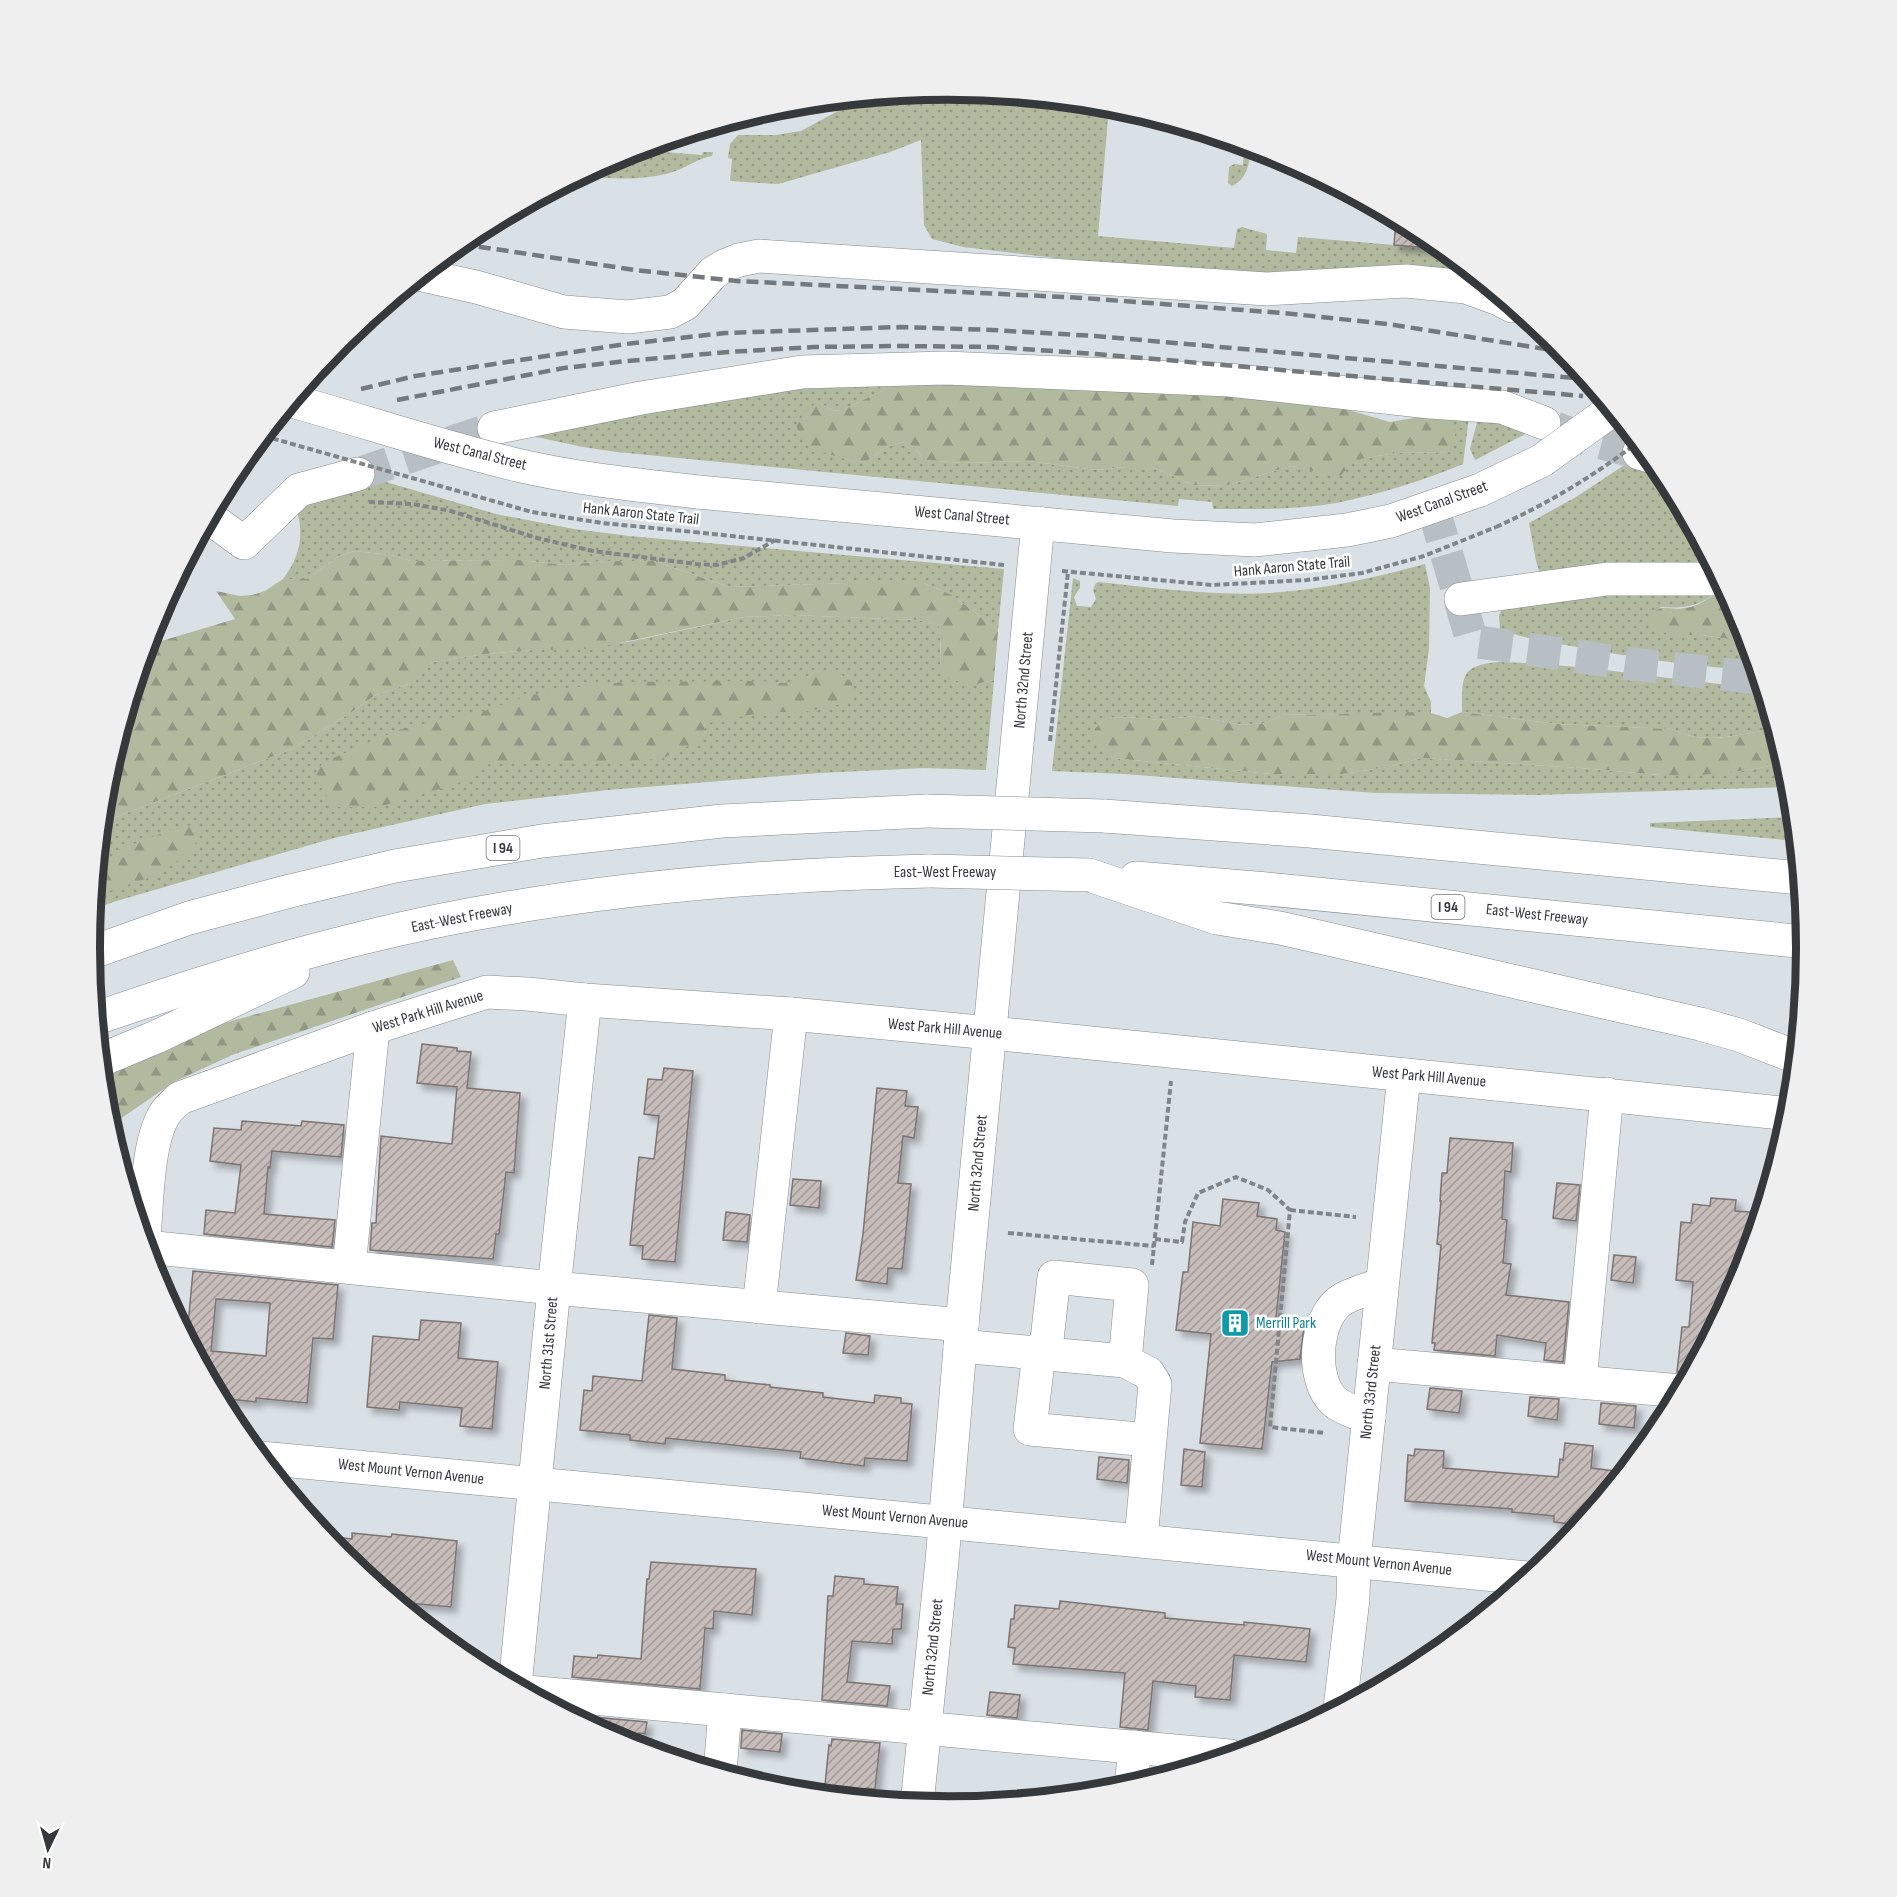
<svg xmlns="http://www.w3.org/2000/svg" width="1897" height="1897" viewBox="0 0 1897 1897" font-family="'Sofia Sans Condensed',sans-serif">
  <defs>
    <pattern id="grass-dots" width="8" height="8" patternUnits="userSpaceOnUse" patternTransform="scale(1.5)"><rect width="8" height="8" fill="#b1b99f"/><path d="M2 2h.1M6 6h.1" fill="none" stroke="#919783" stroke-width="1.8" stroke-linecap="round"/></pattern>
    <pattern id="forest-firs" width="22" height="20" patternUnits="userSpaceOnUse" patternTransform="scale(1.5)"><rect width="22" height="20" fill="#b1b99f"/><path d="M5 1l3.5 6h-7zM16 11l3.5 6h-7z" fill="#919783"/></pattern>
    <pattern id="building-hatch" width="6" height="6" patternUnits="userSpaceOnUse" patternTransform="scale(1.5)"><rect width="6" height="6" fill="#c6bcba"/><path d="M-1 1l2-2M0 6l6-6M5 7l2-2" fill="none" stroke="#a29a98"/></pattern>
    <filter id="shadow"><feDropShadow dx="5.5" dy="5.5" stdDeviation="3" flood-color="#0004"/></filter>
  </defs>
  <rect width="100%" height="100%" fill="#d9e0e6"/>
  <g fill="url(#grass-dots)">
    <polygon points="949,90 1109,106 1098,236 1234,248 1237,229 1242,227 1267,234 1266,250 1296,253 1298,237 1443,249 1481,281 1290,279 1081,261 963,247 932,239 924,225 921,140 890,152 778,184 730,181 732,159 728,158 730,144 738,135 776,135 801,131 862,98"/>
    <path d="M1244,145L1251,147C1249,164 1248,178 1232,186L1228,183L1229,167L1234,164L1243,165Z"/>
    <path d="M638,150L702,155L703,152H713L712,156C699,158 687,167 673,172C642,181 613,179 581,176L620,155Z"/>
    <path d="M908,378L841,411L832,410L820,403L845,459L864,462L874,457L885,447L905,442L916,448L923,460L963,463L1028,461L1096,470L1125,467H1153L1193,485L1225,486L1291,466L1340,475L1354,460L1396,453L1451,452L1450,419L1469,417L1463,464C1422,481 1380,494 1336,503C1296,510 1254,509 1213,509L1212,502L1179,499L1178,506L617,452L583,447L513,432L720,392Z"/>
    <polygon points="1480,411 1537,428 1475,460 1470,449"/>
    <polygon points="1623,466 1659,467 1717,573 1541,577 1536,561 1529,523 1576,497"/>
    <path d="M372,478L496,514L574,529L629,536L1004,569L998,630L952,595L924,583H847L729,587L654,561H605L565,565L520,560L411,561L391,555L354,551L339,556L307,579H283C301,556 305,532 295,505Z"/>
    <path d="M1425,564L1430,588L1429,649L1424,686L1431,702V713L1316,715L1285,714L1265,723L1242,725L1194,716L1159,720L1128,717L1107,718L1095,728L1113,758L1271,774H1342L1388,767L1421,758L1580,768L1660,775L1749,770L1780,764L1786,765L1791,787L1537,795L1376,793L1124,774L1052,771L1073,578L1080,581V588L1074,597L1077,606L1091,607L1096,599L1093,590L1096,583L1099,582C1155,588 1212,596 1268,593C1321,590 1374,578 1425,564Z"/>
    <path d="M1724,588C1699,605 1691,609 1660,607L1672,635H1702L1748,642L1757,671C1695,666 1633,658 1571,646C1546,641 1523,639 1500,629L1499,616L1501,611L1520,601Z"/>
    <polygon points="791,615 919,620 939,625 941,635 940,665 977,684 994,680 986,770 924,768 819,773 608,790 485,804 334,838 113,902 94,909 103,822 292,749 349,714 374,696 414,682 433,662 485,654 628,642 744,617"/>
    <path d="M1500,662C1588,664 1674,681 1762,688L1775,729C1740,733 1705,747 1672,729L1557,724L1462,712C1462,676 1460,665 1500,662Z"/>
    <polygon points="1794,817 1796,841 1650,827 1650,823"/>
  </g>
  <g fill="url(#forest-firs)">
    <path d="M908,378L1124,386L1335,406L1390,422L1431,415L1450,419C1457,431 1456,440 1452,452L1396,453L1355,460L1340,476L1291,466L1225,486L1193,485L1153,467H1125L1096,470L1028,461L963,463L923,460L916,448L905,442L885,447L874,457L864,462L845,459L815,450L803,440L796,426L808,407L820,403L832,410L841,411Z"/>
    <polygon points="354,551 391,555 411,561 520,560 565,565 605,561 654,561 729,587 847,583 924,583 952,595 998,630 994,680 977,684 950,680 940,665 941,635 938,625 919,620 791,615 744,617 590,649 533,650 485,654 433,662 414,682 374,696 349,714 292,749 103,822 107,781 148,645 235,619 216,591 240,596 252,595 265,591 283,579 307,579 339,556"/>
    <path d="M1724,588L1742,620L1748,642L1702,635H1672L1649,628L1652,613C1666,603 1670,611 1685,608C1700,606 1712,596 1724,588Z"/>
    <polygon points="821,672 842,675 852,683 853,693 851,702 804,712 764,712 709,723 695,743 661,759 585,763 525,760 494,761 457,784 378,807 334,807 315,778 322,763 398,730 484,711 526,696 577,687 625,682 753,681 785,683"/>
    <path d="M1405,712L1431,713L1447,718L1462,712L1557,724L1672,729C1705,747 1740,733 1775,729L1786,765L1780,764L1749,770L1700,775H1660L1580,768L1421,758L1388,767L1342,774H1271L1113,758L1092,741L1095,728L1107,718L1128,717L1159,720L1194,716L1242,725L1265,723L1285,714L1316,715Z"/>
    <polygon points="185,825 198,827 198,838 190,854 148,878 95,896 98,864 138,842"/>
    <polygon points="453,960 461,977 232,1055 174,1082 110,1126 106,1116 102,1073 217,1025"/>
  </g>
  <g fill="url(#building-hatch)" stroke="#7c7372" stroke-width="1.5" fill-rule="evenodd" filter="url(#shadow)">
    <polygon points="1396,219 1426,235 1443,249 1394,245"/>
    <polygon points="422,1044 457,1048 457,1051 471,1052 467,1088 520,1093 514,1173 506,1172 499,1234 496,1234 493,1259 370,1250 372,1223 376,1223 381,1136 452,1144 457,1087 417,1083"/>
    <polygon points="664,1068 693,1071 675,1262 642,1259 643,1246 630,1245 639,1157 654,1159 659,1116 644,1114 648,1079 662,1080"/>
    <polygon points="877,1088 907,1091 905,1106 918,1107 914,1138 903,1136 898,1183 911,1184 902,1269 888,1268 887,1284 856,1280 863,1234"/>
    <polygon points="242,1121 301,1126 302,1121 344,1125 341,1157 272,1151 270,1168 268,1167 264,1214 335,1220 332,1247 204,1234 206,1210 235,1213 241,1165 210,1161 214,1128 241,1130"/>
    <polygon points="1450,1138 1513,1143 1511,1172 1505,1171 1502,1219 1507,1220 1503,1263 1511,1264 1506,1295 1569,1302 1563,1362 1544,1360 1546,1343 1497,1335 1495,1356 1434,1350 1435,1343 1432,1343 1441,1245 1437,1244 1441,1201 1440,1201 1442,1173 1447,1173"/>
    <polygon points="793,1179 821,1181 819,1208 790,1205"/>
    <polygon points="1557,1183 1580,1185 1576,1221 1553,1218"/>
    <polygon points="1711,1198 1736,1200 1735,1211 1751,1212 1746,1262 1742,1277 1689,1375 1677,1372 1682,1327 1689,1327 1693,1282 1676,1280 1681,1222 1691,1223 1693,1204 1710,1206"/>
    <polygon points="1223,1199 1259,1203 1257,1216 1277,1219 1276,1230 1285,1232 1276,1318 1304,1327 1300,1359 1272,1362 1262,1449 1200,1443 1211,1334 1176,1330 1183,1272 1188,1272 1193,1222 1220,1226"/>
    <polygon points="726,1212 750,1215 747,1242 723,1240"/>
    <polygon points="1614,1255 1636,1257 1633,1283 1611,1280"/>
    <path d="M193,1271L338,1285L333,1339L313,1338L307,1403L256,1398V1402L220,1398L187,1336ZM216,1299L270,1303L266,1356L211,1351Z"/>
    <polygon points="649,1315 677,1318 672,1369 725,1375 725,1380 770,1385 770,1387 823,1393 823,1397 874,1403 875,1395 901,1398 901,1403 912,1404 907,1461 865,1458 864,1466 800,1458 801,1452 666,1438 665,1444 630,1440 630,1435 580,1430 584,1390 592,1391 593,1376 642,1381"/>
    <polygon points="421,1320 461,1323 458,1358 498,1362 492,1429 460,1426 462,1408 400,1402 399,1410 367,1407 373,1336 419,1340"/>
    <polygon points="846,1333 870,1336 868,1355 843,1353"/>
    <polygon points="1430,1388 1462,1391 1459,1413 1427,1409"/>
    <polygon points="1530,1397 1559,1399 1557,1420 1528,1416"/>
    <polygon points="1601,1403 1636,1406 1634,1428 1599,1424"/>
    <polygon points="1565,1443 1593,1446 1591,1468 1624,1472 1581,1525 1554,1522 1554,1516 1512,1512 1512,1509 1405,1501 1408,1455 1414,1456 1415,1449 1444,1451 1443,1468 1558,1477 1560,1459 1563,1460"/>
    <polygon points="1184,1449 1205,1452 1202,1487 1181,1485"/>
    <polygon points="1099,1457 1129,1460 1127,1483 1097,1479"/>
    <polygon points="352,1533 391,1537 392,1534 457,1541 451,1607 398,1602 341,1555 325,1536 352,1539"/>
    <polygon points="651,1562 756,1569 752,1615 714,1611 713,1629 705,1628 700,1689 572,1677 574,1656 597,1658 598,1655 641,1659 647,1579 649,1579"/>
    <polygon points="835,1576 864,1579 864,1584 898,1587 896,1604 903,1604 901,1629 893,1629 892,1644 852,1641 847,1682 890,1686 887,1706 822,1700 828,1596 833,1596"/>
    <polygon points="1060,1601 1165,1613 1165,1618 1244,1625 1244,1622 1310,1629 1306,1662 1234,1655 1230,1700 1195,1697 1196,1686 1153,1681 1148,1730 1120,1727 1125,1673 1013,1664 1015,1648 1008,1647 1011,1619 1014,1619 1015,1605 1059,1609"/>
    <polygon points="990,1692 1020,1695 1017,1718 987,1715"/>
    <polygon points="571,1715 647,1722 645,1734 639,1733 638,1747 620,1742"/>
    <polygon points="742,1730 782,1734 780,1752 741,1748"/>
    <polygon points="832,1739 880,1743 875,1789 866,1788 864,1799 824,1795 829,1745 831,1746"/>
  </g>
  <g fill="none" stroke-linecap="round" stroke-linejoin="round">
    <g stroke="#b8bfc4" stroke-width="33" stroke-dasharray="33 16" stroke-linecap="butt">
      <polyline points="1555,428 1579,437 1639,453"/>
      <polyline points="358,474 494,428"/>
      <polyline points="1433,507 1472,641 1631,664 1759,678"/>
    </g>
    <g stroke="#858b91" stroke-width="34">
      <g id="minor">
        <polyline points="422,275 476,287 564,312 628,317 670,312 685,304 713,273 724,266 739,260 759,256 1267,289 1406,281 1466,287 1499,299 1512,306"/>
        <polyline points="494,428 641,398 802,372 945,368 1229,380 1430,402 1502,407 1544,423"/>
        <polyline points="1639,453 1649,456"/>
        <polyline points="698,492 1173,536 1255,540 1347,530 1391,521 1480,490"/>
        <polyline points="210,518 244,543 299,490 358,474"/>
        <polyline points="1461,599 1607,579 1720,579"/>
        <path d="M144,1238C147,1204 147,1144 164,1115C168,1108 175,1103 180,1098L373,1028L487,992L527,994L585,1000L791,1014L1022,1036L1791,1114"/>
        <polyline points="146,1247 554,1288 962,1325"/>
        <polyline points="349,1267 373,1028"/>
        <polyline points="759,1307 791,1014"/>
        <path d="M960,1346C1015,1351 1070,1356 1125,1361L1132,1285L1054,1277L1047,1340L1039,1353L1030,1429L1149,1440"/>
        <polyline points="1125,1361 1148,1373 1155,1384 1141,1540"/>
        <polyline points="1374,1364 1681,1391"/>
        <polyline points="1580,1382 1607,1094"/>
        <path d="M1369,1418C1358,1413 1343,1409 1335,1402C1310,1381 1314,1316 1343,1299C1355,1292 1370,1289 1382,1284"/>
        <path d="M261,1458C683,1499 1106,1536 1528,1578"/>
        <polyline points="515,1686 554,1288 585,1000"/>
        <polyline points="527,1692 1230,1756"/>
        <polyline points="1340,1708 1353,1599 1354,1561 1404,1075"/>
        <polyline points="720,1772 725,1710"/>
        <polyline points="1131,1786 1135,1747"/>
        <polyline points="917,1804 942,1561 962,1325 1038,523"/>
      </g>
    </g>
    <g stroke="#858b91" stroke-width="34">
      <g id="highway">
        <polyline points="1104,816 1310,831 1800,878"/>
        <polyline points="1089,875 1217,918 1280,928 1700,1024 1739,1035 1796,1057"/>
        <polyline points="1136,878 1267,889 1806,942"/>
        <polyline points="90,953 189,918 290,891 395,866 542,841 722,821 927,811"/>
        <path d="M97,1018C227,973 360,933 496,910C639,885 785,874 930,871"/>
        <polyline points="101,1060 156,1037 293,972"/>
      </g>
    </g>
    <g stroke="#808589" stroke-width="4" stroke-dasharray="6 3" stroke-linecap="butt">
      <polyline points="369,502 413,504 451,511 537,538 593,551 696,564 717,565 744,558 775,540"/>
      <polyline points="694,532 1004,565"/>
      <polyline points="1062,571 1212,585 1307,580 1362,573 1424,556 1496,527"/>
      <polyline points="1050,741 1068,572"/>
      <polyline points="1290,1210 1356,1217"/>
      <polyline points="1008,1233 1154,1246"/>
      <polyline points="1155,1239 1182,1242 1185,1222 1198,1193 1236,1177 1268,1190 1290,1210 1270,1427 1325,1433"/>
      <polyline points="1152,1265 1171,1081"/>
    </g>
    <use href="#minor" stroke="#fff" stroke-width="33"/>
    <use href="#highway" stroke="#fff" stroke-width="33"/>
    <g stroke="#74797d" stroke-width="4.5" stroke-dasharray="12 6" stroke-linecap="butt">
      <polyline points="461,244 635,270 737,281 1083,298 1283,313 1388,324 1564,352"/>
      <polyline points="361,389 415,376 626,344 725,333 901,327 992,330 1095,336 1586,379"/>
      <polyline points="397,400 564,368 627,361 728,352 814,347 899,346 993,347 1096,354 1583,396"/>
    </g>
    <g stroke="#858b91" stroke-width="34" stroke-linecap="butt">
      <g id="minor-bridge">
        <path d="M292,401C367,422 441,447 517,465C577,479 638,485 698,492"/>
        <polyline points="1480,490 1541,461 1612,410"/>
      </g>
    </g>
    <g stroke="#858b91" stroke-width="34" stroke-linecap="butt">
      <g id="highway-bridge">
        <polyline points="927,811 1104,816"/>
        <polyline points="930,871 1089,875"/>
      </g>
    </g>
    <g stroke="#808589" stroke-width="4" stroke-dasharray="6 3" stroke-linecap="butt">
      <polyline points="264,436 532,512 602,523 694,532"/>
      <path d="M1496,527C1547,504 1594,476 1638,442"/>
    </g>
    <use href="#minor-bridge" stroke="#fff" stroke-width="33"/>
    <use href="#highway-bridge" stroke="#fff" stroke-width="33"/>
  </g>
  <defs>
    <g id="building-square" transform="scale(1.5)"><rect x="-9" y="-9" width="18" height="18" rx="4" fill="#0f9aa8" stroke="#fff"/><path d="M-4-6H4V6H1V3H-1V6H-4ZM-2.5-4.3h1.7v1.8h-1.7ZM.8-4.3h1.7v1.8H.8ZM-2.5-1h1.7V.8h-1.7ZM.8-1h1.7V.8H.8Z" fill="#fff"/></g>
  </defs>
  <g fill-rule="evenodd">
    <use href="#building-square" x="1235" y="1323"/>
  </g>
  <g text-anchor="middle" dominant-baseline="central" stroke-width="5" stroke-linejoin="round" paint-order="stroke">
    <g fill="#fff" stroke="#727476" stroke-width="1.5">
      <rect x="486.5" y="836" width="33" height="24" rx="4.5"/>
      <rect x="1431.5" y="895" width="33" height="24" rx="4.5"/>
    </g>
    <g font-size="15" font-weight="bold" fill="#36393b">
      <text x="503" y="848">I 94</text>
      <text x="1448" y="907">I 94</text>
    </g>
    <g font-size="16" fill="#36393b" stroke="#fff">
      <text transform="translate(480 454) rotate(14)">West Canal Street</text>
      <text transform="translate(1442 502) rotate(-20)">West Canal Street</text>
      <text transform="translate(641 514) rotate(6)">Hank Aaron State Trail</text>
      <text transform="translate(962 516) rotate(5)">West Canal Street</text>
      <text transform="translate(1292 567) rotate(-5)">Hank Aaron State Trail</text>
      <text transform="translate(1024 680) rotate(-85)">North 32nd Street</text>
      <text x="945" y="872">East-West Freeway</text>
      <text transform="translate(1537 915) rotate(6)">East-West Freeway</text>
      <text transform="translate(462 918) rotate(-11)">East-West Freeway</text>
      <text transform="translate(428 1012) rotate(-17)">West Park Hill Avenue</text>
      <text transform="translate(945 1029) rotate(5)">West Park Hill Avenue</text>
      <text transform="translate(1429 1077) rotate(5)">West Park Hill Avenue</text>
      <text transform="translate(978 1163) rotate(-85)">North 32nd Street</text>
      <text transform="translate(549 1343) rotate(-85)">North 31st Street</text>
      <text transform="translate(1371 1392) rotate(-84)">North 33rd Street</text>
      <text transform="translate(411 1472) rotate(6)">West Mount Vernon Avenue</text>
      <text transform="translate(895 1517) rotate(5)">West Mount Vernon Avenue</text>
      <text transform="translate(1379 1563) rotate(6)">West Mount Vernon Avenue</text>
      <text transform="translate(933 1647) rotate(-84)">North 32nd Street</text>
    </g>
    <g font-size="16" fill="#0d838f" stroke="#fff" text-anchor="start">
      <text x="1256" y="1323">Merrill Park</text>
    </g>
  </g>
  <path d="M0 0H1897V1897H0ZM100 948a848 848 0 1 1 1696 0a848 848 0 1 1-1696 0Z" fill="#efefef" fill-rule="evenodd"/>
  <path fill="none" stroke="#36393b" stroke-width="8" d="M100 948a848 848 0 1 1 1696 0a848 848 0 1 1-1696 0Z"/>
  <g transform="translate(48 1849) rotate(185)" stroke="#ffffff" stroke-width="4.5" paint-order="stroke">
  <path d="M0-4.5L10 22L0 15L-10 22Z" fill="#36393b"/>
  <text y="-9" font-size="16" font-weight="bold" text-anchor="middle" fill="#36393b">N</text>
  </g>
</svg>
